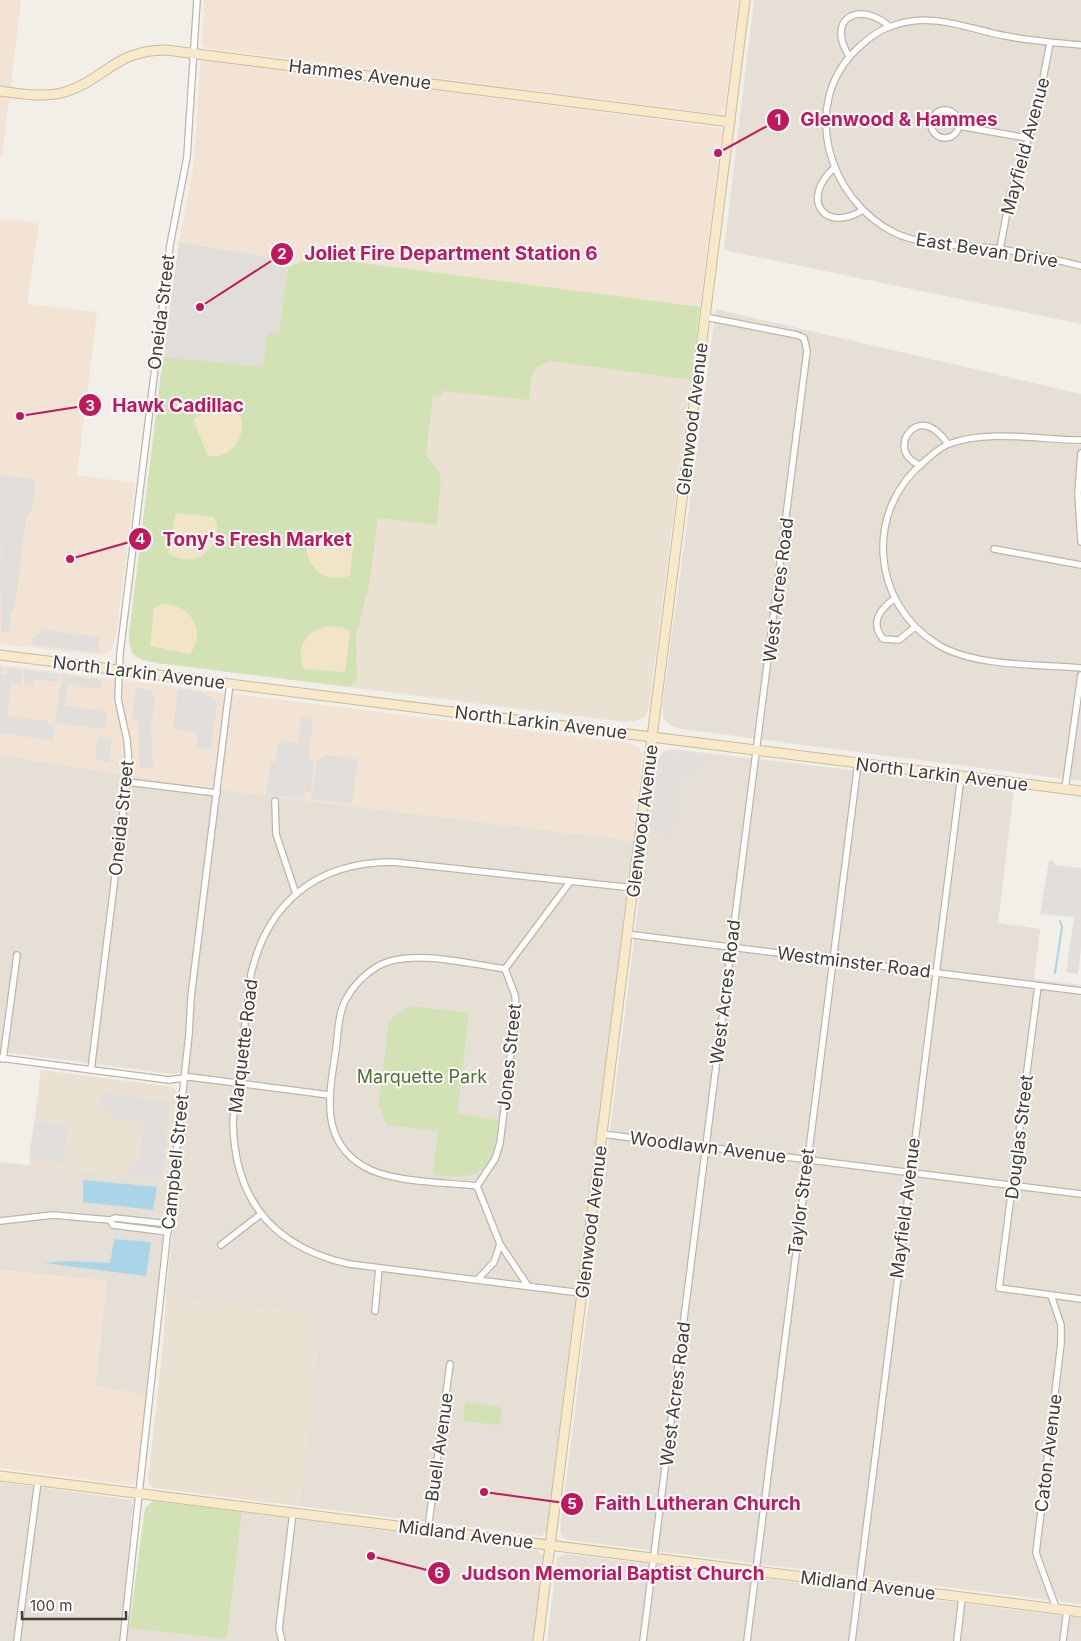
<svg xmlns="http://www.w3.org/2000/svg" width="1081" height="1641" viewBox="0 0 1081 1641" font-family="Inter,sans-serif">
  <rect width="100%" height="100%" fill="#f2eee8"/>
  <g fill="#e5dfd6">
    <polygon points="754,0 1081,0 1081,324 724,250"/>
    <polygon points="716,309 1081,394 1081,781 682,729 672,726 666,721 663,717 663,701"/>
    <polygon points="672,749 1014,789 998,923 1040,929 1034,979 1081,985 1081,1604 568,1540 562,1537 560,1530 656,764 663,752"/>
    <polygon points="0,755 229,791 633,841 548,1529 542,1536 299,1506 321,1316 166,1295 189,1069 174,1074 0,1052"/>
    <polygon points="0,1162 169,1181 146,1395 95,1386 107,1281 0,1270"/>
    <polygon points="0,1482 132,1500 133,1504 121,1627 227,1639 242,1512 537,1550 544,1556 544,1561 534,1641 0,1641"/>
    <polygon points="566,1554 1081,1618 1081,1641 547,1641 557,1558"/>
  </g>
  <g fill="#f2e3d5">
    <polygon points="0,0 21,0 2,157 0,156"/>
    <polygon points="204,0 738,0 725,109 718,114 207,48 202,46"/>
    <polygon points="206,60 720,128 722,132 700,307 316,257 288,267 281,259 179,242 194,164 200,66 201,61"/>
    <polygon points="0,219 39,223 27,304 97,312 77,475 135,483 116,637 111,650 102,655 0,644"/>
    <polygon points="0,665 627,743 638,747 643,754 633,841 229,791 0,755"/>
    <polygon points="0,1270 107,1281 95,1386 146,1395 137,1479 133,1483 129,1485 0,1468"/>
  </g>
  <polygon fill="#e1ddd9" points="179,242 281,259 288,267 279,334 267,333 263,367 163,357"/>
  <g fill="#eae1d3">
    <polygon points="316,257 700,307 649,707 645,717 636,721 626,722 340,686 157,663 136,657 131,652 129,636 163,357 263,367 267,333 279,334 288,267"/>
    <polygon points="41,1070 168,1086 175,1089 177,1093 170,1148 169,1181 29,1166"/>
    <polygon points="166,1295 321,1315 299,1506 154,1488 150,1485 148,1480 163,1345"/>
  </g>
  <g fill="#d2e2b5">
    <path d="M316,257L700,307L691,380L550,361L536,367L531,378L529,400L442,391L441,396L433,395L426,456L438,470L441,479L437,525L378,518L369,585L356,636L357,680L350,687L157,663C137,659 130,658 129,636L163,357L263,367L267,333L279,334L288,267Z"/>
    <path d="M411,1006L469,1013L457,1114L499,1120C492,1169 486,1182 433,1174L438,1131L387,1125L379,1105L389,1020Z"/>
    <polygon points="465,1402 502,1407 500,1425 463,1421"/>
    <polygon points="153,1501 242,1512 227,1639 129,1628 145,1508"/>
  </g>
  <g fill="#f2e5c7">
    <path d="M229,401C255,419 239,460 208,456L193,419Z"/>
    <path d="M176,513L214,517C228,545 194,572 168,553Z"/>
    <path d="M313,530L354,537L350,575C322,589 294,555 313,530Z"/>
    <path d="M161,604C189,603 208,630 190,654L150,646L154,608Z"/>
    <path d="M328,626L344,628L350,632L345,671L343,672L304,669C294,648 307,630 328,626Z"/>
  </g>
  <g fill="#e1dedc">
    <polygon points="190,266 231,271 230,285 188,280"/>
    <polygon points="0,475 36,479 32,510 26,518 15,606 11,613 9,632 2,632 1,639"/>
    <polygon points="44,630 100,637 98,652 34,645 31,639"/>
    <polygon points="0,667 2,667 2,674 7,674 7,668 23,670 21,684 11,683 7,716 49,721 48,724 55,725 53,740 0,733"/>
    <polygon points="25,670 59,674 58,682 34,679 32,686 24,685"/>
    <polygon points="62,674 102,680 101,689 68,685 65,706 107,711 105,729 55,723"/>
    <polygon points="136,688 151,690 155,700 151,726 153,767 140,768 138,721 132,719"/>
    <polygon points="178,689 200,691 215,699 217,703 211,750 196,748 198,733 173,729"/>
    <polygon points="302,717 313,718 308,760 314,761 311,792 305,791 303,799 266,795 271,761 276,762 279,741 298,743"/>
    <polygon points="98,737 112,738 109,763 95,759"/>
    <polygon points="680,754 699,757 697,775 681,774 672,834 654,832 664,758 680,760"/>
    <polygon points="324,755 358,759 352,804 311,799 317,762"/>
    <polygon points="1049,861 1054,861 1054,865 1081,868 1081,948 1078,974 1066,972 1074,917 1040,914"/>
    <polygon points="102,1093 170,1102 162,1179 128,1175 130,1161 139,1163 144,1122 113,1118 113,1112 100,1110"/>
    <polygon points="34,1121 66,1125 67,1132 64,1162 29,1158"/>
  </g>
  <g fill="#aad5e8">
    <polygon points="83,1180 157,1187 153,1210 83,1202"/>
    <polygon points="114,1239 151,1242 146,1276 44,1263 68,1261 110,1263"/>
  </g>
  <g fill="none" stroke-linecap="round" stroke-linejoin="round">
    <polyline stroke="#aad5e8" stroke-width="2" points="1055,973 1062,927 1060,921"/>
    <g stroke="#bcb5ab" stroke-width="8">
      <g id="street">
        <path d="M1081,45C1056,43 1031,41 1006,36C968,29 933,12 895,25C880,29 867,39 857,49C799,104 828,200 895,233C921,246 969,245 999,249C1027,253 1054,259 1081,266"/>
        <path d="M849,56C825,18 860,0 890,27"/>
        <circle cx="945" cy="124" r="14"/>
        <polyline points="959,126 1027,138"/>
        <path d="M834,168C800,199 824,234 863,210"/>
        <polyline points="1000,249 1010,195 1036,115 1050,43"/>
        <path d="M1081,440C1040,440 988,429 949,444C940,447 932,455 925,461C864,510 871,603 937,644C973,667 1038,664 1081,668"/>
        <polyline points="1081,453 1078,493 1081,542"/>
        <path d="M919,465C913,462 907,458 905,451C901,437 913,423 927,426C936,428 943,437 948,444"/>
        <polyline points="994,549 1081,565"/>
        <path d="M894,599C879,610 870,623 883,639L899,640L915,627"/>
        <polyline points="127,782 217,793"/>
        <polyline points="1065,789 1081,675"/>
        <polyline points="275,801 276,834 296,894"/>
        <polyline points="626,934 1081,991"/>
        <polyline points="505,969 570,882"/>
        <polyline points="1038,986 999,1288 1081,1299"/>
        <polyline points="0,1058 169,1080 190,1077 329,1095"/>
        <polyline points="3,1059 17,955"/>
        <polyline points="91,1070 129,764 127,740 118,699 120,653 170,245 187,157 197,0"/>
        <polyline points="602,1134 1081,1194"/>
        <path d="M477,1186C444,1182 391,1183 363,1166C318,1139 330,1091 336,1049C338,1034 338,1015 345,1001C352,987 365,974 378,966C409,948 471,964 505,969"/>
        <polyline points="477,1186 495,1159 500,1143 516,1010 515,995 505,969"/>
        <polyline points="477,1186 500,1244 528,1286"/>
        <polyline points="110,1220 113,1225 168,1232"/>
        <polyline points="0,1221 53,1215 110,1220 115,1218 169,1224"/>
        <polyline points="221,1245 261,1214"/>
        <polyline points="478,1279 494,1262 500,1244"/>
        <path d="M581,1293L349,1264C272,1247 234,1199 233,1121L251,974C268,901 318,862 393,862L634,888"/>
        <polyline points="1051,1295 1061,1325 1061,1343 1036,1553 1056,1608"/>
        <polyline points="375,1311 379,1268"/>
        <polyline points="428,1529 450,1364"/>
        <polyline points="17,1641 38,1481"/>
        <polyline points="123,1641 189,1034 191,997 230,683"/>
        <polyline points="282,1641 279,1629 293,1512"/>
        <polyline points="643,1641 807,351 804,338 797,335 705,317"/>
        <polyline points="747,1641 858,763"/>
        <polyline points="852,1641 961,776"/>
        <polyline points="957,1641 962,1597"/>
        <polyline points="1063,1641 1067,1610"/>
      </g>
    </g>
    <g stroke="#cdbb9c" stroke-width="11">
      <g id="secondary">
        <path d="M0,91C21,94 44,98 65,92C106,79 115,50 166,50L730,122"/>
        <polyline points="0,655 1081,791"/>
        <polyline points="0,1476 1081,1612"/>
        <polyline points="538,1641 745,0"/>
      </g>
    </g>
    <use href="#street" stroke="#fff" stroke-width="5.5"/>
    <use href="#secondary" stroke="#f9e9cb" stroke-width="9"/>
  </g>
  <g text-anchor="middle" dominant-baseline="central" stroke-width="4" stroke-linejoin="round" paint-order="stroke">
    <g font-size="18" fill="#443e37" stroke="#fff">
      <text transform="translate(360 74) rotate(7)">Hammes Avenue</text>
      <text transform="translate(1025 146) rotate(-75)">Mayfield Avenue</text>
      <text transform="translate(987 250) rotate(9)">East Bevan Drive</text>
      <text transform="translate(161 312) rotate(-83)">Oneida Street</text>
      <text transform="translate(692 419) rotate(-83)">Glenwood Avenue</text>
      <text transform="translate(778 590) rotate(-83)">West Acres Road</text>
      <text transform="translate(139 672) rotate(7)">North Larkin Avenue</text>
      <text transform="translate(541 722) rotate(7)">North Larkin Avenue</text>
      <text transform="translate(942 774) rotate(7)">North Larkin Avenue</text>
      <text transform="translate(121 818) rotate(-84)">Oneida Street</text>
      <text transform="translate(642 821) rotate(-83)">Glenwood Avenue</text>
      <text transform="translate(854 962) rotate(7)">Westminster Road</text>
      <text transform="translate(725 992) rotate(-83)">West Acres Road</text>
      <text transform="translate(243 1046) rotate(-83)">Marquette Road</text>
      <text transform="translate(509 1057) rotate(-84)">Jones Street</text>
      <text transform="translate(1019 1137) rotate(-83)">Douglas Street</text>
      <text transform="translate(708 1147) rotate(7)">Woodlawn Avenue</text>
      <text transform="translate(175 1162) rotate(-84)">Campbell Street</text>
      <text transform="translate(801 1202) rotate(-83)">Taylor Street</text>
      <text transform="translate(905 1208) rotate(-83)">Mayfield Avenue</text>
      <text transform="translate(591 1222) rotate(-83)">Glenwood Avenue</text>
      <text transform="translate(675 1394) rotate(-83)">West Acres Road</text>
      <text transform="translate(439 1447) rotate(-82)">Buell Avenue</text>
      <text transform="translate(1048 1453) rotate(-83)">Caton Avenue</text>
      <text transform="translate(466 1534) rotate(7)">Midland Avenue</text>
      <text transform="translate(868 1585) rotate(7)">Midland Avenue</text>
    </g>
    <g font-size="18" fill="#4f7031" stroke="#fff">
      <text x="422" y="1076">Marquette Park</text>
    </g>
  </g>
  <path fill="none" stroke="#c2185b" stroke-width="2" d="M718 153L778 120M200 307L282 254M20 416L90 405M70 559L140 539M484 1492L572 1504M371 1556L439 1573"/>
  <g fill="#c2185b" stroke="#fff" stroke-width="2">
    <circle cx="718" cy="153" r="5"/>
    <circle cx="200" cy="307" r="5"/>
    <circle cx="20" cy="416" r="5"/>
    <circle cx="70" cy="559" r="5"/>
    <circle cx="484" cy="1492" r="5"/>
    <circle cx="371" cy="1556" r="5"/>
    <circle cx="778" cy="120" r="12"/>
    <circle cx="282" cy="254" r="12"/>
    <circle cx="90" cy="405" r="12"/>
    <circle cx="140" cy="539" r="12"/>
    <circle cx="572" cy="1504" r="12"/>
    <circle cx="439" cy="1573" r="12"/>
  </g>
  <g font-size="15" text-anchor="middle" font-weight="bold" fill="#fff">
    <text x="778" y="125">1</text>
    <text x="282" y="259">2</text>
    <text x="90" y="411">3</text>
    <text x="140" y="544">4</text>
    <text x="572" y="1509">5</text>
    <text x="439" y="1578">6</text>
  </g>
  <g font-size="19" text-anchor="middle" font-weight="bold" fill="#c2185b" stroke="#fff" stroke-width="4" stroke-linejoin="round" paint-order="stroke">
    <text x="899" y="126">Glenwood &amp; Hammes</text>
    <text x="451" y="260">Joliet Fire Department Station 6</text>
    <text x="178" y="412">Hawk Cadillac</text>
    <text x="257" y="546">Tony's Fresh Market</text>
    <text x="698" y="1510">Faith Lutheran Church</text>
    <text x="613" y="1580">Judson Memorial Baptist Church</text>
  </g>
  <path d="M22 1611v8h104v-8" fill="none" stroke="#443e37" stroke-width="2.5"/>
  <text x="30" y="1611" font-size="15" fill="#443e37" stroke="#ffffff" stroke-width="4" paint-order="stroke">100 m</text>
</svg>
